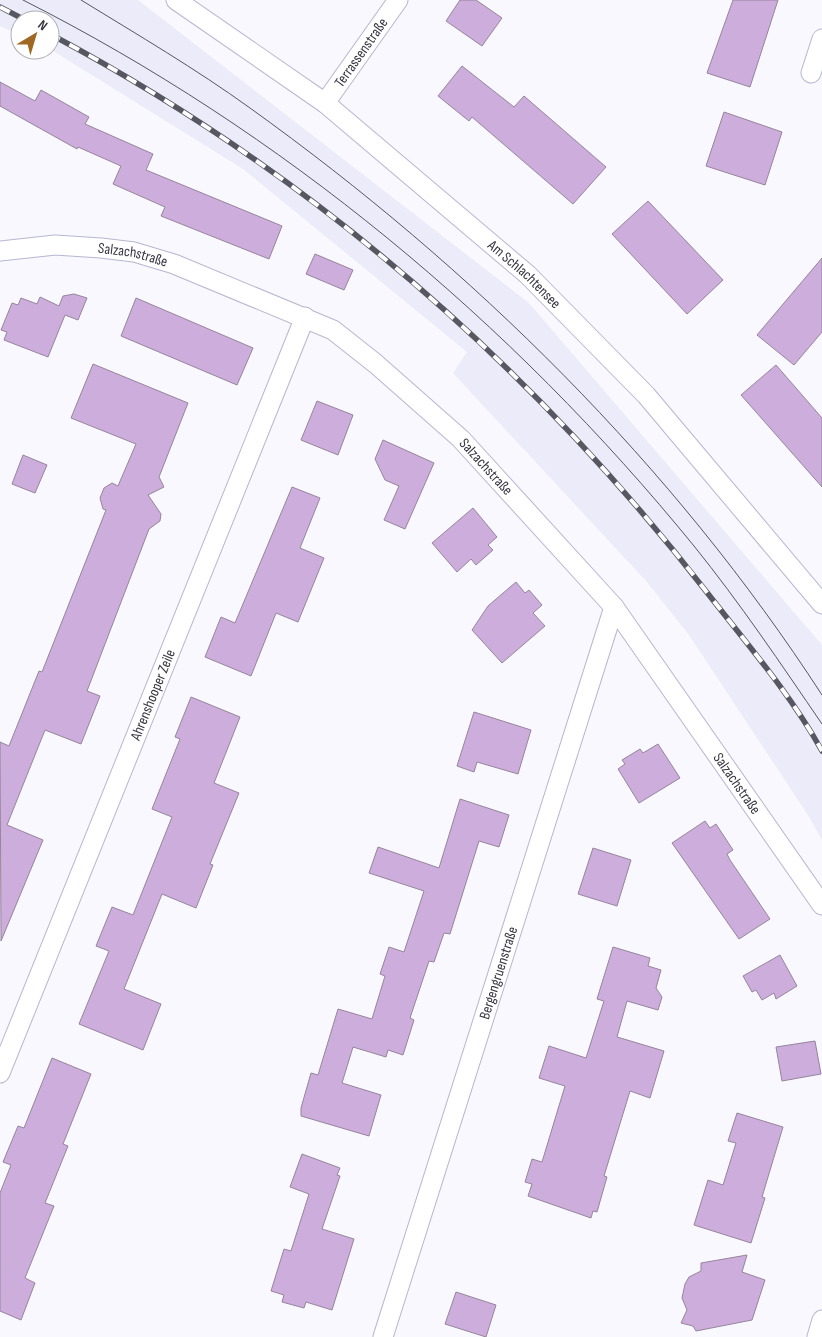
<svg xmlns="http://www.w3.org/2000/svg" width="822" height="1337" viewBox="0 0 822 1337" font-family="'Sofia Sans Condensed',sans-serif">
  <rect width="100%" height="100%" fill="#f8f8fe"/>
  <polygon fill="#ebebf9" points="0,0 138,0 529,303 822,645 822,840 808,815 689,635 647,582 453,373 467,352 243,169 50,49 50,20 20,20 20,35 0,26"/>
  <g fill="#cdaddb" stroke="#95859c">
    <polygon points="460,0 476,0 502,18 482,46 446,21"/>
    <polygon points="733,0 778,0 750,87 707,73"/>
    <polygon points="462,66 514,107 524,96 606,167 573,204 472,117 469,121 438,96"/>
    <polygon points="0,82 35,101 41,90 89,117 85,124 153,154 146,170 282,226 269,259 161,216 165,207 113,184 121,166 78,147 77,149 0,106"/>
    <polygon points="724,112 782,132 765,185 706,166"/>
    <polygon points="648,201 723,280 687,314 612,234"/>
    <polygon points="315,254 353,270 344,290 306,274"/>
    <polygon points="822,258 822,332 794,365 757,335"/>
    <polygon points="74,294 87,298 78,320 65,315 48,357 4,340 7,332 1,330 12,303 18,305 21,298 37,304 40,297 59,306 63,296"/>
    <polygon points="136,298 253,348 237,385 121,336"/>
    <polygon points="93,364 188,403 159,477 164,487 148,495 161,514 160,521 149,529 87,691 100,696 81,744 45,730 7,825 43,840 1,941 0,742 9,746 39,671 42,672 106,510 103,509 100,498 104,488 112,483 118,486 136,444 71,418"/>
    <polygon points="776,365 822,418 822,487 741,395"/>
    <polygon points="317,401 353,415 338,455 301,440"/>
    <polygon points="383,440 434,463 405,529 384,520 399,486 385,480 375,459"/>
    <polygon points="23,455 47,465 35,493 12,484"/>
    <polygon points="292,487 320,498 300,548 324,558 298,622 276,613 251,676 205,657 221,617 235,623"/>
    <polygon points="473,508 497,537 488,545 493,550 476,565 471,559 457,572 432,543"/>
    <polygon points="516,582 525,593 529,590 542,605 533,613 545,626 502,663 472,630 488,606"/>
    <polygon points="191,697 240,717 214,783 239,793 210,864 213,865 196,908 162,894 124,989 161,1004 143,1050 79,1024 109,951 96,946 112,907 133,915 172,817 152,809 180,739 175,737"/>
    <polygon points="474,712 531,730 518,774 477,762 474,772 457,766"/>
    <polygon points="658,744 680,778 639,803 618,769 625,764 622,760 640,749 643,753"/>
    <polygon points="460,799 509,815 499,847 479,841 450,934 444,933 434,962 429,961 410,1018 414,1020 403,1055 388,1050 386,1057 353,1047 342,1083 381,1095 369,1136 301,1116 301,1108 311,1073 318,1075 338,1009 372,1019 385,976 380,974 389,947 404,952 424,891 369,873 378,847 439,868"/>
    <polygon points="705,821 710,828 716,824 733,850 727,854 730,860 770,919 739,939 672,843"/>
    <polygon points="593,848 631,860 617,906 578,894"/>
    <polygon points="613,947 650,958 648,966 661,970 656,988 662,997 658,1010 627,1001 617,1037 664,1051 650,1098 630,1091 604,1176 607,1177 597,1212 593,1211 591,1218 528,1196 532,1184 525,1182 532,1159 542,1162 565,1086 539,1078 549,1046 586,1058 604,1001 597,999"/>
    <polygon points="780,955 797,986 776,999 774,993 762,1000 756,990 752,992 743,976"/>
    <polygon points="815,1041 821,1074 782,1081 776,1047"/>
    <polygon points="52,1058 91,1074 63,1144 68,1146 45,1203 54,1206 25,1278 35,1283 21,1320 0,1311 0,1193 11,1165 3,1162 18,1126 24,1128"/>
    <polygon points="737,1113 783,1127 762,1197 765,1198 751,1243 694,1225 708,1180 723,1185 736,1143 728,1141"/>
    <polygon points="302,1154 340,1168 337,1175 340,1176 322,1229 354,1239 332,1310 306,1302 304,1308 282,1302 284,1295 271,1291 284,1249 291,1251 309,1194 290,1187"/>
    <polygon points="747,1255 742,1272 765,1280 752,1320 696,1331 693,1326 681,1323 687,1310 682,1298 685,1284 689,1277 701,1271 701,1263"/>
    <polygon points="456,1292 496,1305 486,1337 445,1324"/>
  </g>
  <g fill="none" stroke-linecap="round" stroke-linejoin="round">
    <g stroke="#b7b6d2" stroke-width="21">
      <g id="street">
        <path id="s1" d="M176,0L325,103L528,275L646,395L822,604"/>
        <polyline points="811,73 822,39"/>
        <path id="s2" d="M325,103L398,0"/>
        <path id="s3" d="M0,251L55,245L101,248L134,252L174,264L333,330L376,364L461,439L614,607L822,905"/>
        <path id="s4" d="M0,1073L305,317"/>
        <path id="s5" d="M383,1337L614,607"/>
        <polyline points="817,1337 822,1320"/>
      </g>
    </g>
    <use href="#street" stroke="#fff" stroke-width="19"/>
    <g stroke="#575761" stroke-width="1">
      <path d="M23,0C282,131 511,321 694,546C740,603 781,664 822,724"/>
      <path d="M81,0C138,35 196,69 250,108C473,268 673,465 822,695"/>
    </g>
    <g stroke="#575761" stroke-width="5.5">
      <g id="rail">
        <polyline points="0,7 25,20"/>
        <path d="M50,34C309,172 529,363 709,595C748,645 791,695 822,751"/>
      </g>
    </g>
    <use href="#rail" stroke="#fff" stroke-width="4" stroke-dasharray="11" stroke-linecap="butt"/>
  </g>
  <g text-anchor="middle" dominant-baseline="central" stroke-width="4" stroke-linejoin="round" paint-order="stroke">
    <g font-size="15" fill="#363641" stroke="#fff">
      <text stroke="none"><textPath href="#s2" startOffset="62">Terrassenstraße</textPath></text>
      <text stroke="none"><textPath href="#s3" startOffset="134">Salzachstraße</textPath></text>
      <text stroke="none"><textPath href="#s1" startOffset="444">Am Schlachtensee</textPath></text>
      <text stroke="none"><textPath href="#s3" startOffset="554">Salzachstraße</textPath></text>
      <text stroke="none"><textPath href="#s4" startOffset="408">Ahrenshooper Zeile</textPath></text>
      <text stroke="none"><textPath href="#s3" startOffset="959">Salzachstraße</textPath></text>
      <text stroke="none"><textPath href="#s5" startOffset="382">Bergengruenstraße</textPath></text>
    </g>
  </g>
  <g transform="translate(35 35) rotate(38)"><circle r="24" fill="#ffffff" stroke="#afafb3"/>
  <path d="M0-4L9 19L0 12L-9 19Z" fill="#9f6923"/>
  <text y="-8" font-size="14" font-weight="bold" text-anchor="middle" fill="#363641">N</text>
  </g>
</svg>
